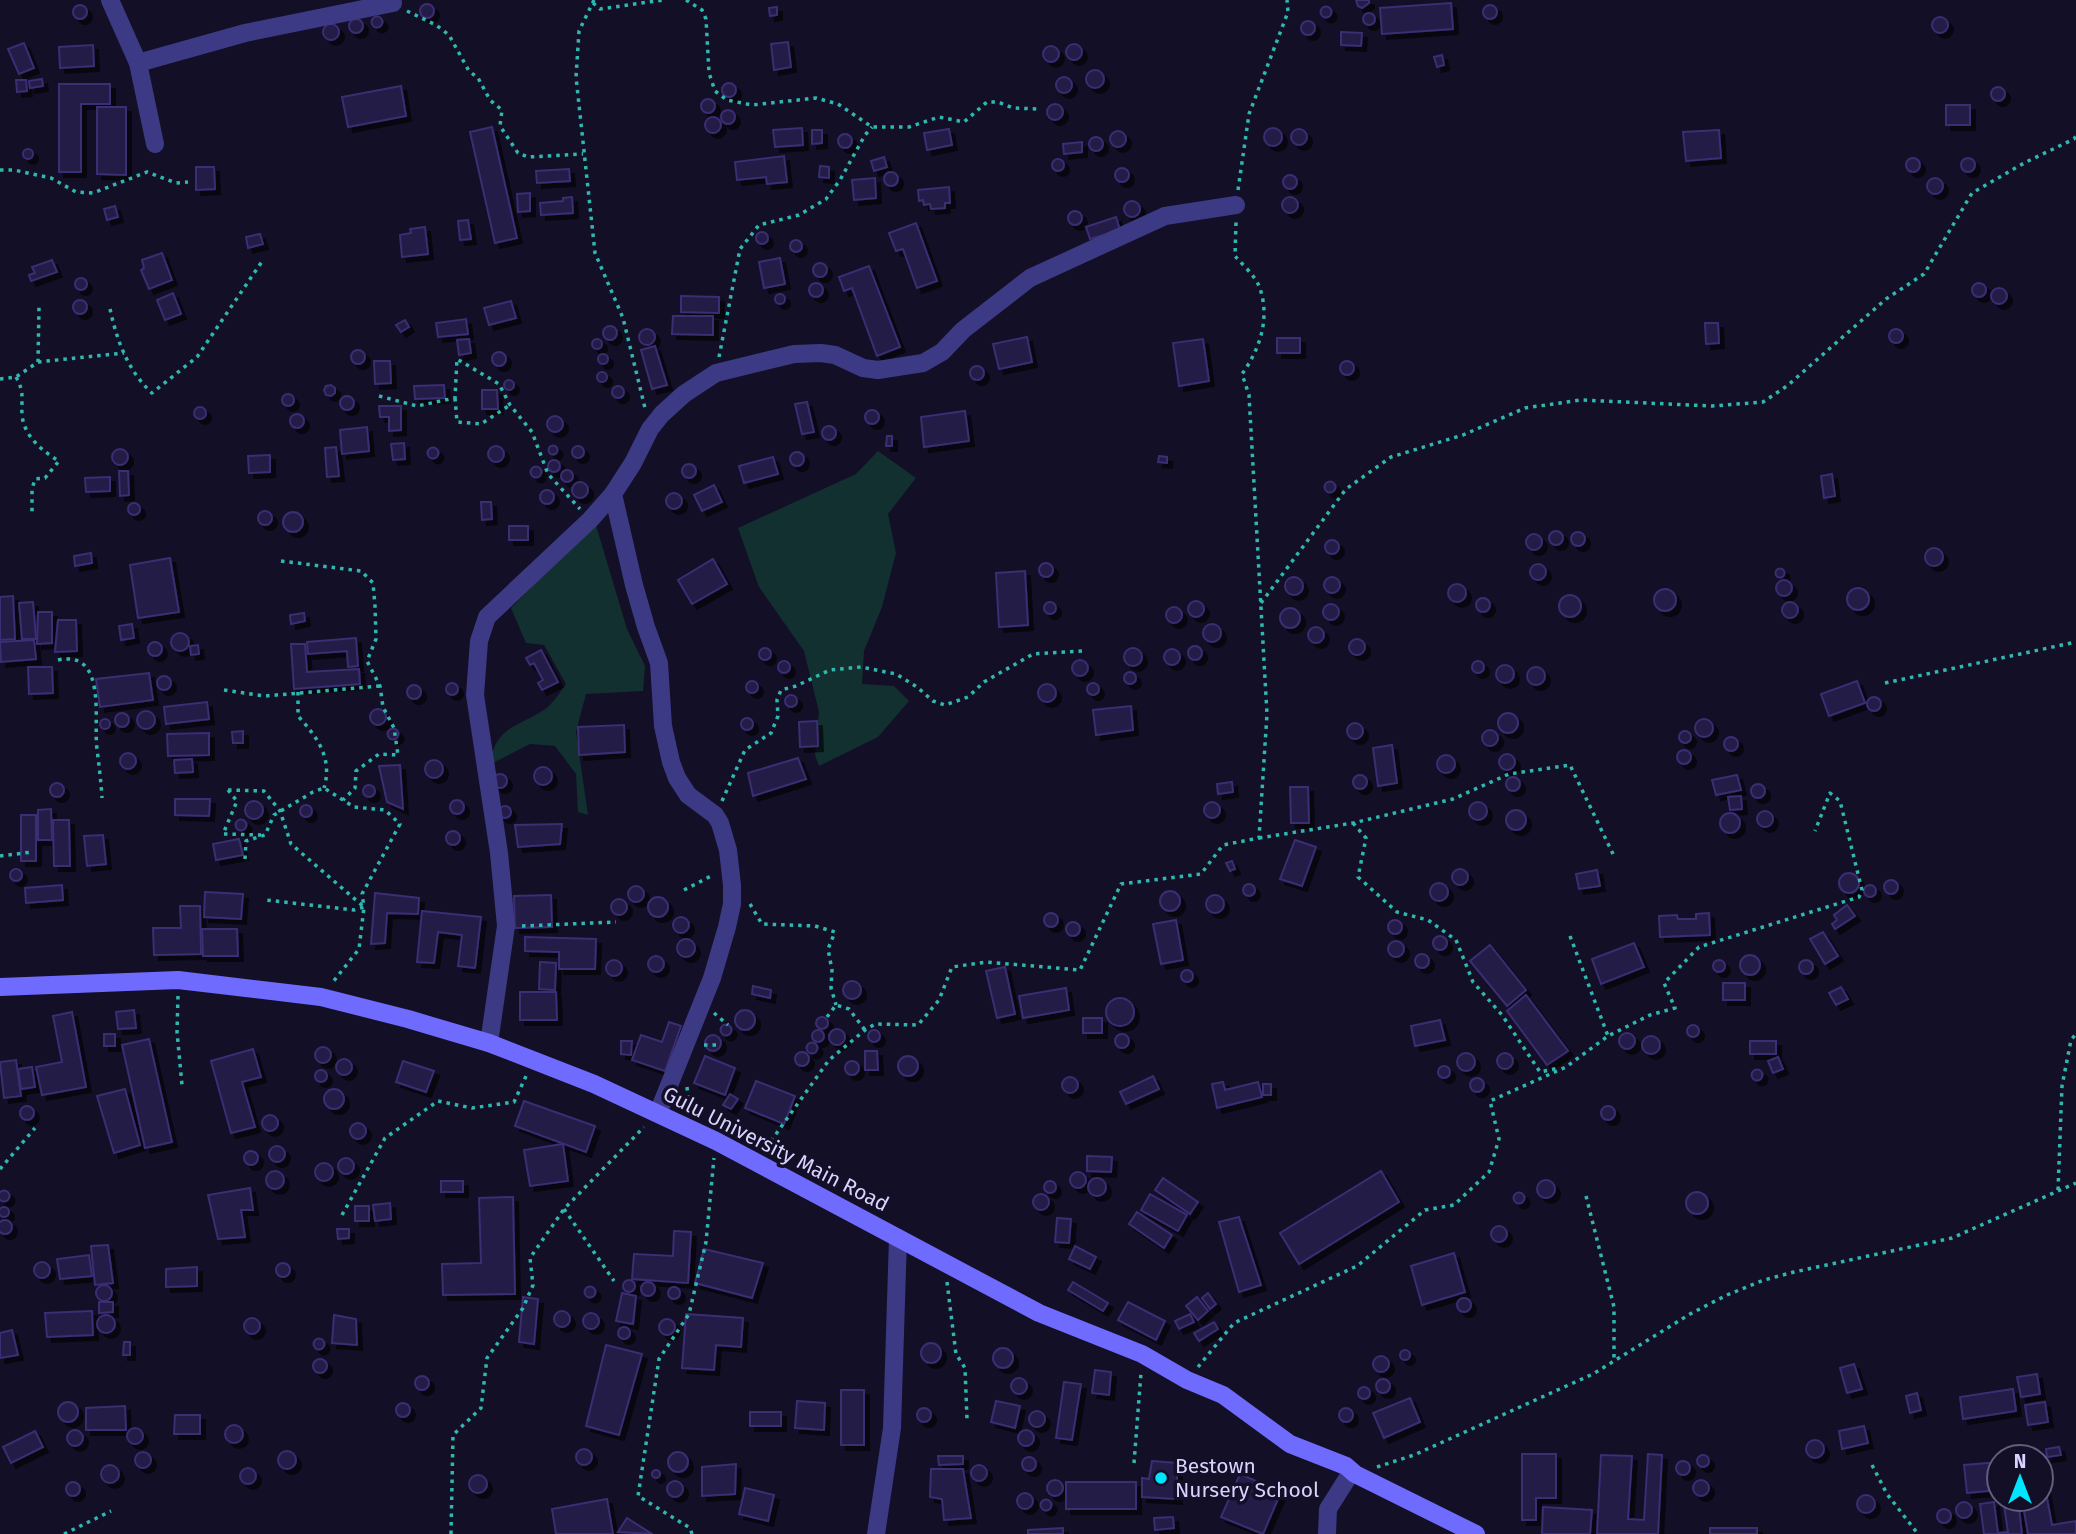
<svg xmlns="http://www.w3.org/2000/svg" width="2076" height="1534" viewBox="0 0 2076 1534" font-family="'Fira Sans',sans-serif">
  <defs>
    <filter id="shadow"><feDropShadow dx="5" dy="5" stdDeviation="0" flood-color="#0009"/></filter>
  </defs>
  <rect width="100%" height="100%" fill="#130f26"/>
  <g fill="#12302f">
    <polygon points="878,451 916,478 888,514 896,553 882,607 864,651 862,684 894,686 909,701 878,737 819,766 815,755 819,712 804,651 759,587 738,528 856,474"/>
    <path d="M595,522L627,629L645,666L643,691L586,694L576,732L588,815L578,812L576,774L555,746L530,744L491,764C493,724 525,726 549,706C555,700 561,691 566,684L544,645L526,643L511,608Z"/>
  </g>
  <g fill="#241b47" stroke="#3b2d73" stroke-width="2" filter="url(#shadow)">
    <polygon points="1356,0 1369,0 1369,3 1362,8 1358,6"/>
    <polygon points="1451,3 1453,29 1382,34 1380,8"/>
    <circle cx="427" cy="11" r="7"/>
    <circle cx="1490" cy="12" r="7"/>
    <circle cx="80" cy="12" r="7"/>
    <circle cx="1326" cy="12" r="5.5"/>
    <polygon points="777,7 777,15 770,16 769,8"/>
    <circle cx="1369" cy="19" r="6"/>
    <circle cx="377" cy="22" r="5.5"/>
    <circle cx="1940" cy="25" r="8"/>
    <circle cx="356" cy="26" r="7"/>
    <circle cx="1308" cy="28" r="7"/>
    <circle cx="331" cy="32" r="8"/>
    <polygon points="1341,32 1362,33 1361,46 1341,45"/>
    <polygon points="788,42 791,67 774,70 771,44"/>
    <polygon points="24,43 34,68 19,74 8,49"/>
    <circle cx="1074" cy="52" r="8"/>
    <polygon points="93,45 94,66 60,68 59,47"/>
    <circle cx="1051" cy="54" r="8"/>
    <polygon points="1442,55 1444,65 1437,67 1434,57"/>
    <circle cx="1095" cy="79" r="9"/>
    <circle cx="1064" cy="85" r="8"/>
    <polygon points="42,79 43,86 30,88 29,81"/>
    <polygon points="16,80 26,80 27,91 17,92"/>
    <circle cx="729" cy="90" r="7"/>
    <polygon points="59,84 110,84 110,104 81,104 81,172 59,172"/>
    <polygon points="401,86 406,116 348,127 342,97"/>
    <circle cx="1998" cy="94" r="7"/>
    <circle cx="708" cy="106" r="7"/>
    <circle cx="1055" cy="112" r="8"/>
    <rect x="1946" y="105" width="24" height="20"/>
    <polygon points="97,107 126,107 126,175 97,174"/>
    <circle cx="728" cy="117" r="7"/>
    <circle cx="713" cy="125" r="8"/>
    <polygon points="492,127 517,238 495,243 470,132"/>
    <polygon points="802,128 803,145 775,147 773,130"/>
    <circle cx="1273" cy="137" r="9"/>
    <polygon points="949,129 952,145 927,150 924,133"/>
    <circle cx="1299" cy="137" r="8"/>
    <polygon points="812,130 822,130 822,143 812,144"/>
    <polygon points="1719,130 1721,158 1686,161 1683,132"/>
    <circle cx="1118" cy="139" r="8"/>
    <circle cx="845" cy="141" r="7"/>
    <circle cx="1096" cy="144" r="7"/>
    <polygon points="1082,142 1082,152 1064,154 1063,144"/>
    <circle cx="28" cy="154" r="5"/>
    <polygon points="784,156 787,182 767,184 766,177 737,180 735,162"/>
    <polygon points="884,157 887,167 874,171 871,161"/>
    <circle cx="1968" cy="165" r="7"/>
    <circle cx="1913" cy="165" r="7"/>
    <circle cx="1058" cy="165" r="6"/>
    <polygon points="820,166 829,167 829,178 819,177"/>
    <polygon points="196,167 214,167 215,189 196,190"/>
    <circle cx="1122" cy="175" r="7"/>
    <polygon points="569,169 570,181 537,183 536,171"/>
    <circle cx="891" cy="179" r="7"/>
    <circle cx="1290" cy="182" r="7"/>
    <polygon points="875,178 876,198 854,200 852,180"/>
    <circle cx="1935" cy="186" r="8"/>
    <polygon points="949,187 950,203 945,203 945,208 931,209 930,204 924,205 923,200 919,201 918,190"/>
    <polygon points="530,193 530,211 518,212 517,194"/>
    <polygon points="572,197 573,213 541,215 540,203 563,201 563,198"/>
    <circle cx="1290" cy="205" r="8"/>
    <circle cx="1132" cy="209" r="8"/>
    <polygon points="115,206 118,217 107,220 104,209"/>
    <circle cx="1075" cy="218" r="7"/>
    <polygon points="1116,217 1120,230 1090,239 1086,227"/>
    <polygon points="468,220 471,239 460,240 458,221"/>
    <polygon points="916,223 937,281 917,288 903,249 896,251 889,233"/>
    <polygon points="425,227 428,254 402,257 400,235 411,233 410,229"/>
    <circle cx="762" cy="238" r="6"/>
    <polygon points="260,234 263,244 248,248 246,237"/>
    <circle cx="796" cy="246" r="6"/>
    <polygon points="162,253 172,280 149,289 141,270 144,268 142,260"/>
    <polygon points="780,258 785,284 764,288 759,262"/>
    <polygon points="52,260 57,272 31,281 29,275 35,273 32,267"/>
    <circle cx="820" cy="270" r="7"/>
    <polygon points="869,266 900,347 877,356 852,288 844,291 839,277"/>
    <circle cx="81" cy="284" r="6"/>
    <circle cx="816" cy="290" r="7"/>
    <circle cx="1979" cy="290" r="7"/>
    <circle cx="1999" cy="296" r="8"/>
    <polygon points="173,293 181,314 165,320 157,300"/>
    <circle cx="780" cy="299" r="5"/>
    <polygon points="681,296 719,297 719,313 681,312"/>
    <circle cx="80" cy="307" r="7"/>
    <polygon points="511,301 516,318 489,325 484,308"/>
    <polygon points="673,316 713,316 713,335 672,334"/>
    <polygon points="466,319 468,334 438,337 436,323"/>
    <polygon points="405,320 409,327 401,332 396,325"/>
    <polygon points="1705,323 1718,323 1719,343 1706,344"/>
    <circle cx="610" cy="333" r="7"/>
    <circle cx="1896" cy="336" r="7"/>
    <circle cx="647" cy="337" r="8"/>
    <polygon points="1027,337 1032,362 999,369 993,344"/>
    <rect x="1277" y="338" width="23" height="15"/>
    <circle cx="597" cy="344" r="5"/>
    <polygon points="469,339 471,353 459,355 457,340"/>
    <polygon points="1203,339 1209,381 1179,386 1173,343"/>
    <polygon points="655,346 667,385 652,389 641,350"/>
    <circle cx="358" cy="357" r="7"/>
    <circle cx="499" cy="359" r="7"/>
    <circle cx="603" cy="359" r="5"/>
    <circle cx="1347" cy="368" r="7"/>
    <polygon points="374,361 390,361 391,383 375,384"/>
    <circle cx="977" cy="373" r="7"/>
    <circle cx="602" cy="377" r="5"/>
    <circle cx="509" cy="385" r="5"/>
    <polygon points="331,385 335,388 335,393 331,396 326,395 324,390 326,386"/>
    <polygon points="444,385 445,398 415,399 414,386"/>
    <circle cx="618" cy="392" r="6"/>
    <polygon points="482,390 497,390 498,409 482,409"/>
    <circle cx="288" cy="400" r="6"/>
    <circle cx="347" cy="403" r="7"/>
    <polygon points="807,402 814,432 802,434 795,404"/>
    <polygon points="379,406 401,406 401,430 389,431 389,417 380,417"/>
    <circle cx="200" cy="413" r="6"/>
    <circle cx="872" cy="417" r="7"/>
    <polygon points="965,411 969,441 924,447 921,417"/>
    <circle cx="297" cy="421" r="7"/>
    <circle cx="555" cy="424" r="8"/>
    <circle cx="829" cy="433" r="7"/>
    <polygon points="367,427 369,451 342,454 340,430"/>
    <polygon points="887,436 892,436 892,446 886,446"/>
    <polygon points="404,443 405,459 393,460 391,444"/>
    <circle cx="578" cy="452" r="6"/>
    <circle cx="553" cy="450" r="4.5"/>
    <circle cx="496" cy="454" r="8"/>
    <polygon points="336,447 339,476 327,477 325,448"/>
    <circle cx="433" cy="453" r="5.5"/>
    <circle cx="120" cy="457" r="8"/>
    <circle cx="797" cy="459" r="7"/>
    <polygon points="270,455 270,472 249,473 248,456"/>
    <polygon points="1159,456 1167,457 1167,463 1158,462"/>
    <polygon points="773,457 778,474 744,483 739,466"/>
    <circle cx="554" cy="466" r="6"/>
    <circle cx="689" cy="471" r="7"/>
    <circle cx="536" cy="472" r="5.5"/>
    <circle cx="567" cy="476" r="6"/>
    <polygon points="119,471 128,471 129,495 120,496"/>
    <polygon points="1832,474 1835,496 1824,498 1821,476"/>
    <polygon points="110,477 110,491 86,492 85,478"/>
    <circle cx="1330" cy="487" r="5.5"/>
    <circle cx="580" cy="490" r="8"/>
    <polygon points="714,485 722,502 702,511 694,495"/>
    <circle cx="547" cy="497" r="7"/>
    <circle cx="674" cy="501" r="8"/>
    <polygon points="481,502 491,502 492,519 482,520"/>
    <circle cx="134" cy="509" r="6"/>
    <circle cx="265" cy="518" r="7"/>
    <circle cx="293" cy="522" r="10"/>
    <rect x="509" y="526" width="19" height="14"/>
    <circle cx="1556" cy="538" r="7"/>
    <circle cx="1578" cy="539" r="7"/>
    <circle cx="1534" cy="542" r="8"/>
    <circle cx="1332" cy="547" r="7"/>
    <circle cx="1934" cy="557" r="9"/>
    <polygon points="91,553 92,563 75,566 74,556"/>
    <polygon points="170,558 179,612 138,618 130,565"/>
    <polygon points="713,559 727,584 692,604 678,580"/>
    <circle cx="1046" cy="570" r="7"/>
    <circle cx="1538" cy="572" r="8"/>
    <circle cx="1780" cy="573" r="4.5"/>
    <polygon points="1025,571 1028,625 999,627 996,573"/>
    <circle cx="1332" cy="585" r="8"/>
    <circle cx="1294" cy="586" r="9"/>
    <circle cx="1784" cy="588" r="8"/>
    <circle cx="1457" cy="593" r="9"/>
    <circle cx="1858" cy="599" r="11"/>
    <circle cx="1665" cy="600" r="11"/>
    <circle cx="1570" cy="606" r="11"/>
    <polygon points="13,596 15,639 0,640 0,597"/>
    <circle cx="1483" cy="605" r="7"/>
    <circle cx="1196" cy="609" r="8"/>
    <polygon points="33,602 36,639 22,639 19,603"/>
    <circle cx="1050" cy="608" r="6"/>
    <circle cx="1790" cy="610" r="8"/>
    <circle cx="1331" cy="612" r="8"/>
    <circle cx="1174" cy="615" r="8"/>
    <circle cx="1290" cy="618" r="10"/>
    <polygon points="38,612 52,612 52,643 37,644"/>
    <polygon points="304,613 305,621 291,624 290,615"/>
    <polygon points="58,620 76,620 77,651 55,652"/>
    <polygon points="132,624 134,638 121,640 119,626"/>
    <circle cx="1212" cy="633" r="9"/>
    <circle cx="1316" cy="635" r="8"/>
    <circle cx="180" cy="642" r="9"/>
    <polygon points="356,638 358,666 348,667 347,651 308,654 307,642"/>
    <circle cx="1357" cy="647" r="8"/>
    <polygon points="34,640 36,659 1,662 0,642"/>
    <circle cx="155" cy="649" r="7"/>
    <polygon points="291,644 305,644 307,672 359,669 360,684 294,689"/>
    <polygon points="198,645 199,654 191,655 190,646"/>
    <circle cx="1195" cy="653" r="7"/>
    <circle cx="765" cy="654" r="6"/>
    <circle cx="1133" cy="657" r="9"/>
    <circle cx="1172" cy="657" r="8"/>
    <polygon points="541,650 558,682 542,690 538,683 543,680 534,663 530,665 526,658"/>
    <circle cx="1080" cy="668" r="8"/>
    <circle cx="1478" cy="667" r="6"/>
    <circle cx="784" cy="667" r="6"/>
    <circle cx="1505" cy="674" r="9"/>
    <polygon points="28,667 52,667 53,693 29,694"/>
    <circle cx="1536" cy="676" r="9"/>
    <circle cx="1130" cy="678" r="6"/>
    <polygon points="149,673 153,700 100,707 96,679"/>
    <circle cx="164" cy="683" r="7"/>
    <polygon points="1857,681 1865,703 1829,716 1821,694"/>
    <circle cx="752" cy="687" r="6"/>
    <circle cx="1093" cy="689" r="6"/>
    <circle cx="452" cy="689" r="6"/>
    <circle cx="1047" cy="693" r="9"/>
    <circle cx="414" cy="692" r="7"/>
    <circle cx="791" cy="701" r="6"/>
    <circle cx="1874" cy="704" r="7"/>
    <polygon points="207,702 209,719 166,724 164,707"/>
    <polygon points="1131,706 1133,730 1096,735 1093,710"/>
    <circle cx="378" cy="717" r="8"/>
    <circle cx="146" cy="720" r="9"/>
    <circle cx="122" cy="720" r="7"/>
    <circle cx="1508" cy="723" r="10"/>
    <circle cx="747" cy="724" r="6"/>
    <circle cx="1704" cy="728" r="9"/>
    <circle cx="105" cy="724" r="5"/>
    <polygon points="817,721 818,746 800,747 799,722"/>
    <circle cx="1355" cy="731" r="8"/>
    <polygon points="624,725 625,752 579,755 578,727"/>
    <circle cx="393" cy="734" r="5.5"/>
    <circle cx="1490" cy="738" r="8"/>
    <circle cx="1685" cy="737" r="6"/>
    <polygon points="243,731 243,743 233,743 232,732"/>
    <polygon points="209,733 209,755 168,756 167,734"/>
    <circle cx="1731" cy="744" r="7"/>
    <polygon points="1392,745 1397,783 1378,786 1373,748"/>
    <circle cx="1684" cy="757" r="7"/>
    <circle cx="128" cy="761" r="8"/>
    <circle cx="1507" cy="762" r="8"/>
    <circle cx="1446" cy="764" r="9"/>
    <polygon points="798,758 806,779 753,796 748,773"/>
    <polygon points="192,759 193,772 175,773 174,760"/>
    <circle cx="434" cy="769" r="9"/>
    <polygon points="400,765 403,809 387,802 379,766"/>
    <circle cx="543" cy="776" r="9"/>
    <circle cx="500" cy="781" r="7"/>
    <polygon points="1737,775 1741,790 1716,795 1712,780"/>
    <circle cx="1360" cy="782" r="7"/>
    <circle cx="1513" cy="784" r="7"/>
    <polygon points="1232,782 1233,792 1218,794 1217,784"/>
    <circle cx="57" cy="790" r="7"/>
    <circle cx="1758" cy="791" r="7"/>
    <circle cx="369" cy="791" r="6"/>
    <polygon points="1290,787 1308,787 1309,823 1291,823"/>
    <polygon points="1741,796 1742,809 1730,810 1728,797"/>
    <polygon points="175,799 210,799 209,816 175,815"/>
    <circle cx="457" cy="807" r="7"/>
    <circle cx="254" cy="810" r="9"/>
    <circle cx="1212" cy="810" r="8"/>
    <circle cx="1478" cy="811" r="9"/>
    <circle cx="306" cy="811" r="6"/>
    <circle cx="505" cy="812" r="6"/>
    <polygon points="51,809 52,840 38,840 38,810"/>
    <circle cx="1516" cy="820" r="10"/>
    <circle cx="1765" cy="819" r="8"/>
    <circle cx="1730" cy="823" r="10"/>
    <rect x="21" y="815" width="15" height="46"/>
    <circle cx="241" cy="825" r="5.5"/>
    <polygon points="53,820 69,820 70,866 54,866"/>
    <polygon points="562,824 560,844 518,847 515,825"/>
    <circle cx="453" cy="838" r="7"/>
    <polygon points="103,835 106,864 87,866 84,836"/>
    <polygon points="239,839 243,855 216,860 213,844"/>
    <polygon points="1295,840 1316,847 1302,886 1280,879"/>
    <polygon points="1232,861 1235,869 1230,871 1226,863"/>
    <circle cx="16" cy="875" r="6"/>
    <circle cx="1460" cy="877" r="8"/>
    <polygon points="1597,870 1600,886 1579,889 1576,874"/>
    <circle cx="1849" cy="883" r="10"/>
    <circle cx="1891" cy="887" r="7"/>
    <circle cx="1439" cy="892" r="9"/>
    <circle cx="1249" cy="890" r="6"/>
    <circle cx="1870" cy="891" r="6"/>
    <polygon points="62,885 63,900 26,903 25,888"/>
    <circle cx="636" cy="894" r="8"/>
    <circle cx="1170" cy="901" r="10"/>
    <polygon points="205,892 243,894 241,919 204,917"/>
    <polygon points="375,893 419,898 418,914 387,913 385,943 371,944"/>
    <polygon points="551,895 552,927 515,928 514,896"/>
    <circle cx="1215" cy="904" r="9"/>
    <circle cx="658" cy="907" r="10"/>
    <circle cx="619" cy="907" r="8"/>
    <polygon points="1847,905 1855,916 1835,929 1832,924 1837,920 1834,915"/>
    <polygon points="180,906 200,906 201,954 154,955 153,928 181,928"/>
    <polygon points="422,911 481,917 475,968 458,966 462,935 438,932 434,963 417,962"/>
    <polygon points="1709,913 1710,935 1660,937 1659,916 1677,915 1678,919 1696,919 1696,914"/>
    <circle cx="1051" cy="920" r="7"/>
    <circle cx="681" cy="925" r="8"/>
    <circle cx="1395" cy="927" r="7"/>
    <polygon points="1176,920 1183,960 1161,964 1153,924"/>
    <circle cx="1073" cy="929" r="7"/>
    <polygon points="202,929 237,929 238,956 203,956"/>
    <polygon points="1823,932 1838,956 1825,964 1810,939"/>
    <circle cx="1440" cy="943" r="7"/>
    <polygon points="525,937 596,939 595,969 559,969 559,952 525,951"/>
    <circle cx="686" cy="948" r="9"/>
    <circle cx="1396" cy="949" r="8"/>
    <polygon points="1634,943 1644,967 1601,984 1592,959"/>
    <polygon points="1490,945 1526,990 1507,1006 1470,961"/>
    <circle cx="1422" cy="961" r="7"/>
    <circle cx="1750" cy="965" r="10"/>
    <circle cx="656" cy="964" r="8"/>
    <circle cx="1719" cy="966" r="6"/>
    <circle cx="1806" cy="967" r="7"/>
    <circle cx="614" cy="968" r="8"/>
    <polygon points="540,962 556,963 555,990 539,989"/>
    <polygon points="1005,967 1015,1014 997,1018 986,971"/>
    <circle cx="1187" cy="976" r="6"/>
    <circle cx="852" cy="990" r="9"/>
    <rect x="1723" y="983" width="22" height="17"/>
    <polygon points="753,986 771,990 770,998 752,994"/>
    <polygon points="1841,987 1848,999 1836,1005 1829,993"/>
    <polygon points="1066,988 1069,1010 1023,1018 1019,996"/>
    <polygon points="520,992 556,992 557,1020 520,1020"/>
    <polygon points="1526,995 1568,1051 1547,1065 1507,1011"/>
    <circle cx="1120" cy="1012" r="14"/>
    <circle cx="745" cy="1020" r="10"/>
    <polygon points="134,1010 136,1028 118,1029 116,1012"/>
    <polygon points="72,1012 86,1087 42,1095 36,1067 62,1062 53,1016"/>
    <circle cx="822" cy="1023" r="6"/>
    <rect x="1083" y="1018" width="19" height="15"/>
    <polygon points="1440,1020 1445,1040 1415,1046 1411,1026"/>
    <polygon points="669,1022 681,1026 665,1071 632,1060 641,1035 662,1042"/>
    <circle cx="1693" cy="1031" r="6"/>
    <circle cx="726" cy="1030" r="5.5"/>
    <circle cx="837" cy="1037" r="8"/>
    <circle cx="874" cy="1036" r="6"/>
    <circle cx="818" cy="1036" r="6"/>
    <circle cx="1627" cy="1041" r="8"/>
    <circle cx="1122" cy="1041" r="7"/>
    <rect x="104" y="1034" width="11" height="12"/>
    <circle cx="713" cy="1043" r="8"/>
    <circle cx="1651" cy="1045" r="9"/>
    <polygon points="149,1039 172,1142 145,1148 122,1045"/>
    <polygon points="621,1041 632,1041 631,1055 621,1054"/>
    <rect x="1750" y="1041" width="26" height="13"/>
    <circle cx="812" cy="1048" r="5.5"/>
    <circle cx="323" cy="1055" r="8"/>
    <polygon points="253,1049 261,1077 242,1082 255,1127 231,1133 211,1061"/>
    <polygon points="865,1051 877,1051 878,1070 865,1070"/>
    <circle cx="802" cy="1059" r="7"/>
    <circle cx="1505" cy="1061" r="8"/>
    <circle cx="1466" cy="1062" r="9"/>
    <circle cx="908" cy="1066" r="10"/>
    <polygon points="705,1056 735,1068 725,1095 694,1083"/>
    <polygon points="1778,1057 1783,1069 1773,1073 1768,1061"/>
    <circle cx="344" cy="1067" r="8"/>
    <polygon points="16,1060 21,1096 4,1098 0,1062"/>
    <polygon points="403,1061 434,1071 426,1092 396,1082"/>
    <circle cx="852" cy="1068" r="7"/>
    <circle cx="1444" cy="1072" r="6"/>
    <polygon points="32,1067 35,1087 21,1089 18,1069"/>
    <circle cx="1757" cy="1075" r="5.5"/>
    <circle cx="321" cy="1076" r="6"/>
    <polygon points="1153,1076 1159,1089 1126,1104 1120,1092"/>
    <circle cx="1070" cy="1085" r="8"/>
    <circle cx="1477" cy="1085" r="7"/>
    <polygon points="756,1081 795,1096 784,1124 745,1108"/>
    <polygon points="1223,1082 1225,1090 1258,1082 1262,1097 1217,1108 1212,1084"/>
    <rect x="1263" y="1084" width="8" height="11"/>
    <polygon points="125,1089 140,1145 114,1153 97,1096"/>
    <circle cx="334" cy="1099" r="10"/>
    <polygon points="730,1094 738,1099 731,1109 723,1105"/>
    <polygon points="524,1101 595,1126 586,1152 515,1126"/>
    <circle cx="1608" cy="1113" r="7"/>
    <circle cx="27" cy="1113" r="7"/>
    <circle cx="270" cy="1123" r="8"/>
    <circle cx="358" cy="1131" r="8"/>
    <polygon points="563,1144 568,1181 530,1186 524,1150"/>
    <circle cx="277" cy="1154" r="8"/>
    <circle cx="251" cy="1158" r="7"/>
    <polygon points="1087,1156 1112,1157 1111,1172 1087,1171"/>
    <circle cx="346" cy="1166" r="8"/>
    <circle cx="324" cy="1172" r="9"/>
    <circle cx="275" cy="1180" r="9"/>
    <polygon points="1381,1171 1399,1202 1299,1264 1280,1233"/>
    <circle cx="1078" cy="1180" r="8"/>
    <polygon points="1163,1178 1198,1202 1190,1214 1155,1190"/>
    <circle cx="1097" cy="1187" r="9"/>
    <circle cx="1546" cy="1189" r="9"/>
    <circle cx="1050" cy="1187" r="6"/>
    <rect x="441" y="1181" width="22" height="11"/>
    <polygon points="250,1188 253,1210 241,1210 245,1237 218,1239 208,1195"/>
    <circle cx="4" cy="1196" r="5.5"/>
    <circle cx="1697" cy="1203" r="11"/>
    <circle cx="1519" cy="1198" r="5.5"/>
    <circle cx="1041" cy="1202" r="8"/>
    <polygon points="1150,1194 1187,1215 1178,1231 1141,1210"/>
    <polygon points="513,1197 515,1294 443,1295 442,1264 481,1263 479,1198"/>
    <polygon points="390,1203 391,1219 375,1221 373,1205"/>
    <rect x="355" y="1206" width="14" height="15"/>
    <circle cx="4" cy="1212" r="5"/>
    <polygon points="1137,1212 1172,1235 1164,1248 1129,1224"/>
    <polygon points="1239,1217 1261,1285 1239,1292 1219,1222"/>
    <polygon points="1057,1218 1071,1219 1069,1243 1055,1242"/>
    <circle cx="5" cy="1227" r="7"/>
    <circle cx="1499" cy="1234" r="8"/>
    <polygon points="337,1229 349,1229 349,1238 338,1239"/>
    <polygon points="674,1231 691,1232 688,1283 632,1279 634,1254 673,1256"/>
    <polygon points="108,1245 113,1283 95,1285 91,1246"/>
    <polygon points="1075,1246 1096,1257 1090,1269 1069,1259"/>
    <polygon points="704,1249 763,1263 752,1298 695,1283"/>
    <polygon points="1454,1253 1465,1292 1422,1305 1411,1266"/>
    <polygon points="89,1255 92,1276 60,1279 57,1259"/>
    <circle cx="42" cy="1270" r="8"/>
    <circle cx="283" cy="1270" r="7"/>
    <polygon points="197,1267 197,1286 166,1287 166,1269"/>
    <circle cx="629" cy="1286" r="6"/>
    <polygon points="1073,1282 1108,1303 1103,1311 1068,1290"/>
    <circle cx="648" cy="1289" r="7"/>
    <circle cx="104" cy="1293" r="8"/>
    <circle cx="674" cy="1293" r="6"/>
    <circle cx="590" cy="1292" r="5.5"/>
    <polygon points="622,1293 636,1296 633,1324 616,1321"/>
    <polygon points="1208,1293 1216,1304 1210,1309 1202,1298"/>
    <polygon points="523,1297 538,1299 534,1344 519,1342"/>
    <polygon points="1197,1297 1208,1311 1198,1320 1186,1306"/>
    <circle cx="1464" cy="1305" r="7"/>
    <polygon points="99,1302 113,1302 113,1312 99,1313"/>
    <polygon points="1128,1302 1165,1321 1156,1340 1118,1320"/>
    <circle cx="562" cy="1319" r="8"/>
    <polygon points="92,1311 93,1335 47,1337 45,1313"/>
    <circle cx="591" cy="1321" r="8"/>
    <polygon points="686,1314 743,1318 741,1347 716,1345 714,1370 682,1368"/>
    <polygon points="1190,1314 1194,1322 1179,1329 1175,1321"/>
    <polygon points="334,1315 356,1319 357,1345 332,1343"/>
    <circle cx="106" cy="1324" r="9"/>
    <circle cx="252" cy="1326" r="8"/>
    <circle cx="667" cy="1327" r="8"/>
    <polygon points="1214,1322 1218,1329 1199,1341 1194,1333"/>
    <circle cx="624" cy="1333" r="6"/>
    <polygon points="12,1330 18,1355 0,1358 0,1333"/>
    <circle cx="319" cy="1344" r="5.5"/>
    <polygon points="124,1342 130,1342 130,1355 123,1355"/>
    <circle cx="931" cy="1353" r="10"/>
    <polygon points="606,1345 642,1354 619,1435 586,1426"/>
    <circle cx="1003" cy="1358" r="10"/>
    <circle cx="1405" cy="1355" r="5"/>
    <circle cx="1381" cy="1364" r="8"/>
    <circle cx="320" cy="1366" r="7"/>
    <polygon points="1854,1364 1862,1389 1847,1393 1840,1368"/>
    <polygon points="1095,1370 1111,1372 1109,1395 1092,1393"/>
    <polygon points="2037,1374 2040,1394 2021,1397 2017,1377"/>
    <circle cx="422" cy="1383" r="7"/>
    <circle cx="1019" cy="1386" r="8"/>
    <circle cx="1383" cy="1386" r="7"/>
    <polygon points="1064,1382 1081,1384 1072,1440 1056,1438"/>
    <circle cx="1364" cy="1393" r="6"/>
    <polygon points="2013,1389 2016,1411 1963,1419 1960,1397"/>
    <rect x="841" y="1390" width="23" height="55"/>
    <polygon points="1917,1393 1921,1410 1910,1413 1906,1396"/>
    <polygon points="1410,1398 1420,1422 1384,1438 1373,1413"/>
    <polygon points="797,1401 825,1403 824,1430 795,1428"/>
    <polygon points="996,1401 1020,1406 1015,1428 991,1422"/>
    <circle cx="68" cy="1412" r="10"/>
    <polygon points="2045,1402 2048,1422 2028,1425 2025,1405"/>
    <circle cx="403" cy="1410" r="7"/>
    <polygon points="125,1406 126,1430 86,1430 86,1408"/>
    <circle cx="924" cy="1415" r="7"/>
    <circle cx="1346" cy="1415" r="7"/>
    <circle cx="1037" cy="1419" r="8"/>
    <rect x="750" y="1412" width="31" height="14"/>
    <polygon points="175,1415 200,1415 200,1434 174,1434"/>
    <circle cx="234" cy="1434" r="9"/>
    <polygon points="1864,1426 1868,1443 1842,1449 1839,1431"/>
    <circle cx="135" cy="1436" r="8"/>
    <circle cx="75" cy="1438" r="8"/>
    <circle cx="1026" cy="1438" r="8"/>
    <polygon points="35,1431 43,1447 11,1463 3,1447"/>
    <circle cx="1815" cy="1449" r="9"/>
    <polygon points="2059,1447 2061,1455 2047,1457 2046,1449"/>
    <circle cx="584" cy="1457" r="8"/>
    <circle cx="287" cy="1460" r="9"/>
    <circle cx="143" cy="1460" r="8"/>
    <circle cx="678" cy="1462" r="10"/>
    <polygon points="1522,1454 1556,1454 1556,1498 1536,1498 1536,1520 1522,1520"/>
    <polygon points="1648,1454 1662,1455 1658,1534 1597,1534 1601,1455 1632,1456 1628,1519 1644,1520"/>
    <circle cx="1703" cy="1461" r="6"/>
    <polygon points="938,1456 963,1456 963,1464 939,1465"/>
    <circle cx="1029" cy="1464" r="7"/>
    <circle cx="1683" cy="1468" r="7"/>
    <polygon points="1152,1461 1177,1463 1177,1499 1142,1497 1142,1478 1149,1479"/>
    <polygon points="1999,1462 1999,1490 1967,1493 1964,1465"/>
    <polygon points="736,1464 735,1494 702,1496 702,1467"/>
    <circle cx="110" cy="1474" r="9"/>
    <circle cx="979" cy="1473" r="8"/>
    <polygon points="2041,1466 2052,1525 2076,1521 2076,1534 2028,1534 2022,1499 2041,1499"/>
    <circle cx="248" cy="1476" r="8"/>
    <polygon points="931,1469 963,1469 971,1518 944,1520 942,1499 930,1497"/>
    <circle cx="656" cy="1474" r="4"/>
    <polygon points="1240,1474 1281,1492 1263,1534 1221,1517"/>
    <circle cx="478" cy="1484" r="9"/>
    <circle cx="1701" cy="1488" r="8"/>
    <circle cx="1055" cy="1488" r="8"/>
    <circle cx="675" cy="1489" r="8"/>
    <rect x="1066" y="1482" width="70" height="27"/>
    <circle cx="73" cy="1489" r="7"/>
    <polygon points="745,1488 774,1495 768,1521 739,1514"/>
    <circle cx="1025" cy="1501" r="8"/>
    <circle cx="1866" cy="1504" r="9"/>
    <polygon points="607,1499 613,1534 556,1534 552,1509"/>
    <polygon points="2003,1499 2018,1499 2022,1534 1984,1534 1980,1504 1994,1502 1998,1533 2008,1532"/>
    <circle cx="1046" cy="1505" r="5.5"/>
    <circle cx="1964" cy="1510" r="8"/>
    <polygon points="1543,1507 1592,1510 1590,1534 1542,1534"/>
    <circle cx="1944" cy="1516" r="7"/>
    <polygon points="1173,1517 1174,1528 1155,1530 1154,1518"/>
    <polygon points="627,1518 652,1534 618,1532"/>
    <polygon points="1063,1528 1063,1534 1028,1534 1028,1530"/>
    <rect x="1710" y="1528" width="47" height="6"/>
  </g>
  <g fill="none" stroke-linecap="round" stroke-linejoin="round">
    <g stroke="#2fb8b0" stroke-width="3.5" stroke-dasharray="3.5 5" stroke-linecap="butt">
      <polyline points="594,0 579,31 576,77 595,253 623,318 645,408"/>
      <polyline points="686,0 702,10 706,19 709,73 715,91 727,100 752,105 816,98 838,104 872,127 909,127 939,117 964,122 987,102 998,102 1013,108 1038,109"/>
      <polyline points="593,3 600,9 663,0"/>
      <polyline points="407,11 436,25 449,35 469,71 478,78 490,100 502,110 500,126 518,153 528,157 583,154"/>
      <polyline points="0,170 14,170 51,178 76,192 93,193 147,172 176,183 188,182"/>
      <polyline points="1238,190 1249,114 1288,12 1287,0"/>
      <path d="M110,309C117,341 128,371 152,393L197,357L263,260"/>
      <polyline points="719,357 740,249 759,225 799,215 826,199 840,180 865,135 872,127"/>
      <polyline points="38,362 124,353"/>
      <path d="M16,377C25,393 21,398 22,415C24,436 42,451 59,461L45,478L35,479L32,489V513"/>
      <polyline points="0,379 16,377 38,362 39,307"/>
      <polyline points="379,396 417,406 455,398 457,359 499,384 510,405 532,432 548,474 580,509"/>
      <polyline points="455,398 457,422 481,424 510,405"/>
      <polyline points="281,561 361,571 373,583 375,606 376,639 367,661 380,686 383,707 394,728 398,755 379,754 356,771 355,788 343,800"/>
      <polyline points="1261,603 1346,489 1391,457 1463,435 1525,408 1581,400 1712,406 1763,402 1787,386 1886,299 1924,274 1972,193 2026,162 2074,139 2076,136"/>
      <path d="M58,660C108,649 93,722 97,749C99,766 101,781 102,798"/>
      <polyline points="1885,683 2076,642"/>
      <polyline points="224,690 265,696 380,686"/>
      <path d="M298,692V716C317,737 333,758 324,788"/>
      <polyline points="228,790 264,791 280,811 291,844 364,907 359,949 333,982"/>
      <polyline points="228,790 237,801 223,834 261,835"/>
      <polyline points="722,801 745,750 771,733 778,716 777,700 781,690 796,686 830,670 861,667 896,674 917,687 933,701 945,705 968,697 984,682 1033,654 1084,651"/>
      <polyline points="1353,823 1366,838 1358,877 1397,912 1428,920 1456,940 1473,982 1502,1015 1540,1072 1559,1068"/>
      <polyline points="1259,838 1353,823 1453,799 1509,774 1570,765 1613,854"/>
      <polyline points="0,856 32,852"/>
      <polyline points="245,859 246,841 265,835 274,815 313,792 324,788 354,807 385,810 400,824 362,894 364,907 354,910 266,900"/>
      <polyline points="684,890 713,875"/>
      <polyline points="750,904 762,924 815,926 835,932 828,949 832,970 831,988 836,1005"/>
      <polyline points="522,926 616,922"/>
      <polyline points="1570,936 1608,1036"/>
      <polyline points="178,996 177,1032 182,1085"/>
      <polyline points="714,1013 728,1025"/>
      <polyline points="827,1017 836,1005 849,1009 865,1030"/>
      <polyline points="704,1045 721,1045"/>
      <polyline points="687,1087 689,1106"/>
      <path d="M766,1148L829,1060L865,1030L875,1024L918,1025L939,1000L952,967L986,962L1080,970L1121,884L1201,874L1223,845L1259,838L1267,714L1249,395L1242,374C1260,349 1271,317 1259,286C1255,276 1243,265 1235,256L1236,222"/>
      <polyline points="0,1169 35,1128"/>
      <polyline points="2058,1190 2062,1086 2071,1040 2076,1034"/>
      <polyline points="1586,1196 1614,1307 1614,1362"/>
      <polyline points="564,1209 614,1281"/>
      <polyline points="342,1215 385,1138 438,1101 472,1108 514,1102 527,1074"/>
      <polyline points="947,1282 956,1354 965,1368 967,1419"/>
      <polyline points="1198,1367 1234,1323 1357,1266 1425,1210 1454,1205 1489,1172 1499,1139 1490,1101 1566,1067 1608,1036 1650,1015 1675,1008 1664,983 1699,947 1859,897 1862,890 1840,801 1830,793 1815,831"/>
      <polyline points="1134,1463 1141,1373"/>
      <polyline points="1872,1465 1887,1494 1918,1534"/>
      <polyline points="1377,1467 1414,1455 1593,1374 1690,1314 1727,1295 1764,1280 1794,1272 1952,1238 2076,1183"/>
      <polyline points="64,1534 111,1511"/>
      <polyline points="451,1534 453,1435 481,1408 487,1358 523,1308 533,1285 530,1258 564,1209 644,1127"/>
      <polyline points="692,1534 690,1528 638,1496 659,1359 689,1314 706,1242 714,1158"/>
    </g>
    <g stroke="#3d3a85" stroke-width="18">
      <polyline points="110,0 138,63 155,144"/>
      <polyline points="138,63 245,33 393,3"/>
      <polyline points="489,1043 506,926 499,853 475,695 479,641 487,617 590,520 613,494"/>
      <polyline points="658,1113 712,978 727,927 732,904 732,885 728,850 720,823 715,815 688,795 677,778 671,762 663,726 659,663 646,627 634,585 613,494 633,463 650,429 662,414 684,394 716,373 794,354 821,353 835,355 863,368 878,370 923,363 942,352 963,330 1030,278 1165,216 1236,205"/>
      <polyline points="876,1534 892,1428 898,1238"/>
      <polyline points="1327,1534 1328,1509 1352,1471"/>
    </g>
    <polyline stroke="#6f6bff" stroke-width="18" points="0,987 178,980 321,997 408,1019 489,1043 594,1084 716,1141 1039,1313 1142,1354 1187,1380 1223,1395 1290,1444 1346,1466 1355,1474 1476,1534"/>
  </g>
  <circle fill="#00e5ff" stroke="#130f26" stroke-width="2.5" cx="1161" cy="1478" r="7"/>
  <g text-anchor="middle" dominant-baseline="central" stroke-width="7" stroke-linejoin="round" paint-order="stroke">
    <g font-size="21" fill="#d9d4ff" stroke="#130f26">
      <text transform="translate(776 1149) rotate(27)">Gulu University Main Road</text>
    </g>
    <g font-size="21" fill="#d9d4ff" stroke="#130f26" text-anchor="start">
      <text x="1175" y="1466">Bestown<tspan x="1175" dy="24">Nursery School</tspan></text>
    </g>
  </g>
  <g transform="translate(2020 1478)"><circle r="33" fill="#130f26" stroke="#625e7d" stroke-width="2"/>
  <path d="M0-5L12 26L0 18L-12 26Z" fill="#00e5ff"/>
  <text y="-10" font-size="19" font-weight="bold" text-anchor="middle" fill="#d9d4ff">N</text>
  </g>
</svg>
